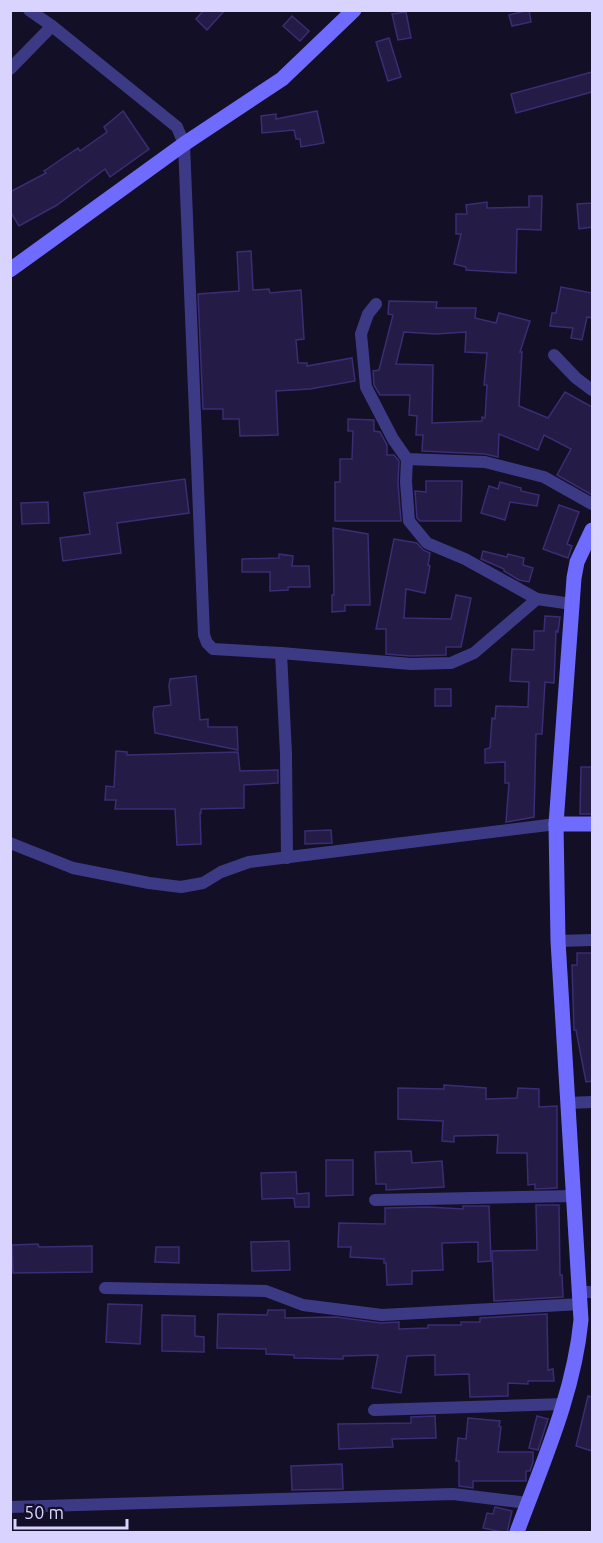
<svg xmlns="http://www.w3.org/2000/svg" width="603" height="1543" font-family="Ubuntu,sans-serif">
<style>
.building{fill:#241b47;stroke:#3b2d73;stroke-width:1.5;fill-rule:evenodd}
.lines{fill:none;stroke-linecap:round;stroke-linejoin:round}
.street{stroke:#3d3a85;stroke-width:12}
.secondary{stroke:#6f6bff;stroke-width:15}
</style>
<rect width="100%" height="100%" fill="#130f26"/>
<!-- building -->
<g class="building">
<polygon points="204,10 225,10 207,30 196,19"/>
<polygon points="529,10 531,22 512,26 509,15"/>
<polygon points="406,12 411,38 398,40 392,14"/>
<polygon points="292,16 309,31 300,41 283,26"/>
<polygon points="389,38 401,77 388,81 376,42"/>
<polygon points="592,72 592,92 516,113 511,94"/>
<polygon points="123,111 149,149 110,177 105,169 57,205 19,226 10,211 10,192 46,173 44,171 78,148 80,151 107,132 104,127"/>
<polygon points="317,111 324,143 301,147 300,139 296,139 294,130 262,133 261,116 276,114 276,119"/>
<polygon points="529,196 542,196 541,230 517,229 516,273 466,270 466,267 454,264 461,234 456,234 456,214 467,214 466,205 487,202 487,208 529,207"/>
<polygon points="592,203 592,227 579,229 577,204"/>
<polygon points="251,251 253,290 269,289 270,293 301,290 304,339 296,340 298,363 307,363 307,366 352,358 355,381 310,389 276,391 278,435 240,436 239,419 223,419 223,409 203,409 198,294 239,291 237,252"/>
<polygon points="561,287 592,293 592,318 587,317 582,340 571,338 573,328 550,326 552,313 556,313"/>
<path d="M389,301L437,302L436,308H476L475,318L496,323L499,313L530,321L520,352H522L519,406L548,418L565,392L592,407V495L557,475L571,449L544,435L538,450L499,434L498,457L485,454L422,451L423,435H416L417,416L409,415L410,395H380L374,385L373,371L379,370L393,315L388,314ZM404,332L435,334L466,332L465,352L487,353L484,385H487L485,418L482,417V421L432,423L433,365L396,364Z"/>
<polygon points="348,419 374,420 374,431 380,432 387,445 387,455 394,455 399,461 398,483 401,521 335,521 335,482 340,482 340,459 352,459 353,431 348,431"/>
<polygon points="185,479 189,513 117,523 121,553 63,561 60,538 90,534 84,493"/>
<polygon points="426,481 462,481 461,521 420,521 417,518 415,491 426,492"/>
<polygon points="500,482 521,488 521,491 539,495 537,506 510,502 505,520 481,513 489,486 498,489"/>
<polygon points="48,502 49,523 22,524 21,503"/>
<polygon points="559,505 579,512 567,544 572,546 568,558 543,549"/>
<polygon points="333,528 368,534 370,605 345,605 345,611 332,612 332,595 334,595"/>
<polygon points="394,539 417,543 423,550 430,553 428,565 430,566 425,593 406,589 404,618 451,619 456,595 471,598 461,647 446,647 446,655 411,656 386,654 386,629 376,629"/>
<polygon points="483,551 507,557 508,554 524,558 523,565 533,568 529,582 519,580 504,571 504,569 481,559"/>
<polygon points="279,554 293,556 292,566 309,566 310,587 288,587 288,590 270,591 270,572 242,572 242,559 279,558"/>
<polygon points="545,616 560,617 558,632 556,631 554,683 545,682 542,734 536,734 534,817 506,822 509,783 505,783 505,762 485,763 485,749 490,748 492,718 495,719 496,706 528,707 529,682 510,681 512,649 534,650 534,631 544,631"/>
<polygon points="196,676 200,720 208,719 208,727 237,727 238,750 155,733 153,714 154,707 171,705 169,686 170,679"/>
<rect x="435" y="689" width="16" height="17"/>
<polygon points="116,751 127,752 127,755 238,752 240,771 278,770 278,783 244,785 244,808 201,809 201,813 200,813 201,844 177,845 175,809 115,809 116,800 105,800 106,786 114,787"/>
<polygon points="581,767 592,767 592,814 580,814"/>
<polygon points="331,830 332,843 305,844 305,831"/>
<polygon points="577,953 592,953 592,1081 586,1082 576,1030 574,1030 572,965 577,965"/>
<polygon points="444,1085 486,1088 486,1099 517,1098 518,1088 539,1089 539,1107 557,1106 557,1188 535,1189 535,1184 528,1185 527,1153 497,1153 498,1135 454,1136 454,1142 442,1141 443,1121 398,1119 398,1088 444,1089"/>
<polygon points="411,1151 412,1163 442,1161 444,1187 386,1190 386,1184 376,1184 375,1152"/>
<polygon points="326,1160 353,1160 353,1195 326,1196"/>
<polygon points="296,1172 297,1194 309,1193 309,1207 295,1207 294,1198 262,1199 261,1173"/>
<polygon points="536,1205 559,1205 560,1275 562,1275 563,1297 494,1301 492,1251 537,1250"/>
<polygon points="463,1206 489,1206 491,1261 478,1262 478,1242 442,1243 443,1270 412,1271 412,1284 387,1285 386,1263 384,1263 384,1259 350,1257 351,1247 338,1247 339,1223 385,1224 385,1208 428,1207 463,1209"/>
<polygon points="289,1241 290,1270 252,1271 251,1242"/>
<polygon points="38,1244 39,1247 92,1246 92,1272 13,1273 12,1245"/>
<polygon points="156,1247 179,1247 179,1263 155,1262"/>
<polygon points="108,1304 142,1305 140,1344 106,1342"/>
<polygon points="268,1310 285,1310 285,1318 336,1317 381,1323 399,1322 399,1329 428,1328 428,1325 461,1325 461,1322 480,1322 480,1318 547,1314 548,1370 553,1369 554,1381 528,1381 528,1384 508,1383 508,1396 470,1397 469,1374 435,1375 435,1355 407,1356 401,1393 372,1388 378,1355 343,1356 343,1359 294,1358 294,1355 266,1354 266,1349 217,1348 218,1314 267,1315"/>
<polygon points="162,1315 195,1316 195,1336 204,1337 204,1352 162,1351"/>
<polygon points="588,1396 592,1397 592,1451 576,1446"/>
<polygon points="435,1416 436,1438 392,1439 393,1447 339,1449 338,1424 411,1423 411,1417"/>
<polygon points="537,1416 548,1419 538,1450 529,1448"/>
<polygon points="468,1418 500,1421 499,1426 501,1427 498,1452 533,1452 533,1462 530,1471 526,1471 526,1481 473,1481 473,1488 459,1486 459,1461 456,1461 458,1438 466,1439"/>
<polygon points="342,1464 343,1489 292,1490 291,1466"/>
<polygon points="495,1507 512,1511 507,1533 483,1528 487,1513 493,1514"/>
</g>
<g class="lines">
<!-- street -->
<g class="street">
<polyline points="29,10 52,26 177,127 184,144 204,635 207,643 213,649 281,653 286,754 287,858"/>
<polyline points="10,69 52,26"/>
<polyline points="376,304 368,314 361,334 366,387 393,439 407,459 485,462 544,477 592,504"/>
<polyline points="554,355 576,378 592,390"/>
<polyline points="407,459 406,482 409,521 427,543 465,559 537,599 572,604"/>
<polyline points="281,653 411,664 451,663 474,653 537,599"/>
<polyline points="10,843 73,868 149,883 181,887 203,883 221,872 249,862 556,824"/>
<polyline points="558,941 592,940"/>
<polyline points="568,1103 592,1102"/>
<polyline points="375,1200 573,1196"/>
<polyline points="105,1288 266,1291 303,1305 382,1315 581,1304"/>
<polyline points="580,1292 592,1292"/>
<polyline points="374,1410 564,1404"/>
<polyline points="10,1507 453,1494 528,1503"/>
</g>
<!-- secondary -->
<g class="secondary">
<polyline points="10,270 184,144 282,79 354,10"/>
<polyline points="556,824 592,824"/>
<path d="M517,1532C542,1464 574,1394 581,1320L558,941L556,824L574,578L577,562L592,530"/>
</g>
</g>
<!-- border -->
<rect width="603" height="1543" fill="none" stroke="#d9d4ff" stroke-width="24"/>
<!-- scale -->
<path d="M15 1519v9h112v-9" fill="none" stroke="#d9d4ff" stroke-width="3"/>
<text x="24" y="1519" font-size="18" fill="#d9d4ff" stroke="#130f26" stroke-width="4.5" paint-order="stroke">50 m</text>
</svg>
